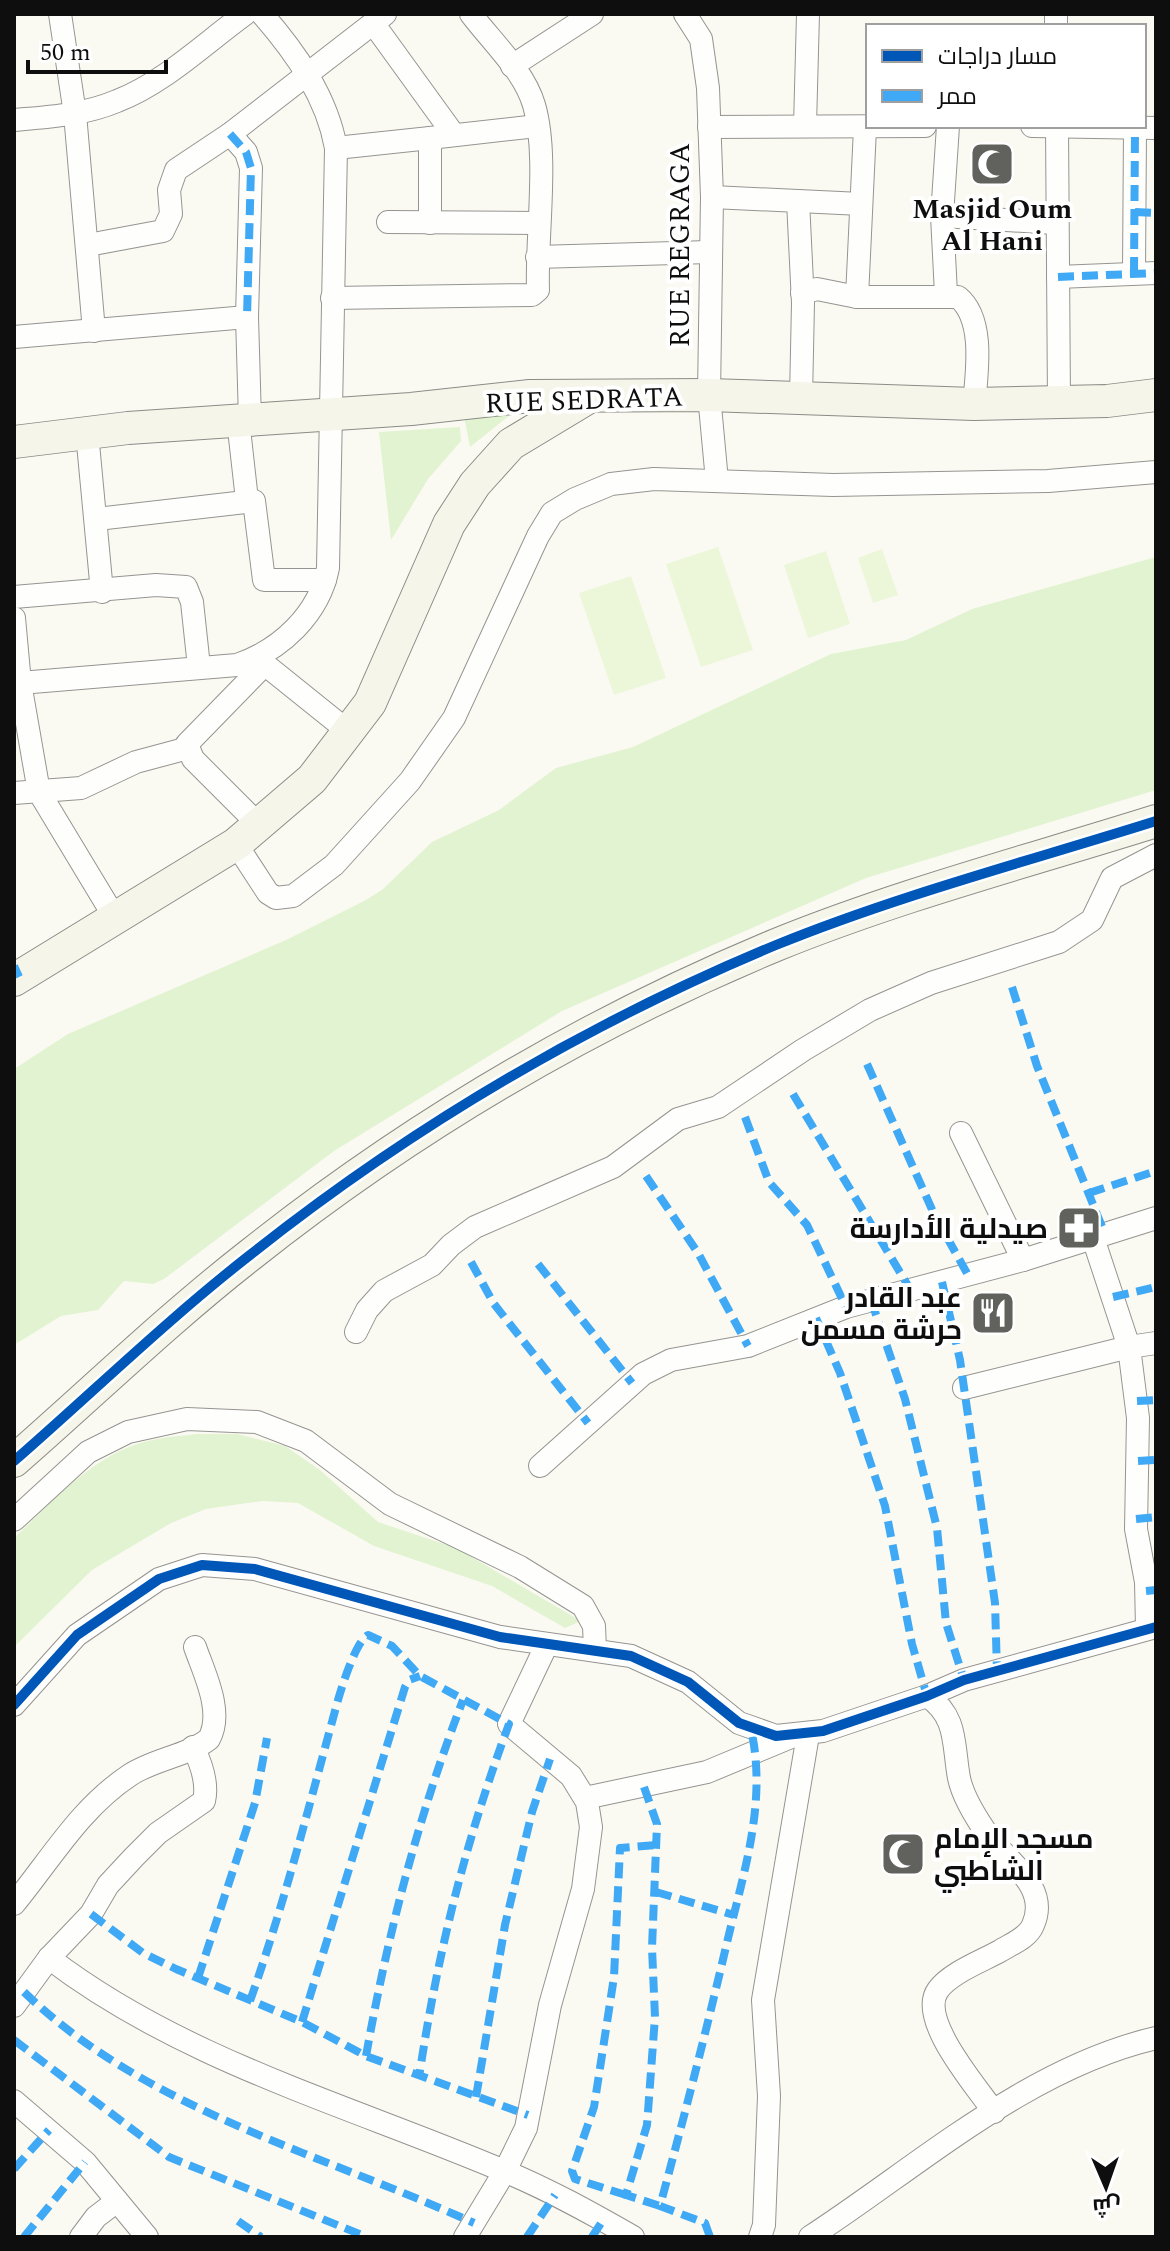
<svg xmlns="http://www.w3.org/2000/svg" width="1170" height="2251" font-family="Spectral,Cairo,serif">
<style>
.green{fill:#e1f3d0}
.pitch{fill:#ecf7da}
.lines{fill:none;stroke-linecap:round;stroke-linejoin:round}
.street-casing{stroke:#959491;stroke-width:24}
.secondary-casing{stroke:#8b8b87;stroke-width:34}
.street{stroke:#fefefd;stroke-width:22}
.secondary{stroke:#f5f5ea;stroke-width:32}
.quiet{stroke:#3fa9f5;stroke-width:8;stroke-dasharray:16 8;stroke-linecap:butt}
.cycleway-casing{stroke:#fff;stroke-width:15}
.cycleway{stroke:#0057b8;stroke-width:10}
.labels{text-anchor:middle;stroke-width:8;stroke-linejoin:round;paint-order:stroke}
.poi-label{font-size:28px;font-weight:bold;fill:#0e0e0e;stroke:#fff;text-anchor:end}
.street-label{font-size:28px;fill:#0e0e0e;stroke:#fff}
</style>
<rect width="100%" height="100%" fill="#fbfaf2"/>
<!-- green -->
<g class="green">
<polygon points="510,415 470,447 464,416"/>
<polygon points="460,427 461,441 428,479 391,540 379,432"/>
<polygon points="1156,557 1156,790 866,878 562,1011 334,1151 164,1279 153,1284 124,1281 98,1310 61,1316 14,1345 14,1069 68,1034 286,940 364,901 382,890 432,842 499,810 556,768 633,747 831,654 906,640 972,609"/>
<path d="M197,1434H237L285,1446L320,1470L378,1522L456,1548L581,1621L565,1628L492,1586L374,1546L298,1503L262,1501L206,1509L171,1523L92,1570L14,1647V1538C54,1501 93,1454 148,1441C163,1437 181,1436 197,1434Z"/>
</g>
<!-- pitch -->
<g class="pitch">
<polygon points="718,547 753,650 701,667 666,564"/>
<polygon points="882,549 898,595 873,603 858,558"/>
<polygon points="826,551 850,624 808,638 784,565"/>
<polygon points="631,576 666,678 614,695 579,593"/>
</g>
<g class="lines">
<!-- street casing -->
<g class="street-casing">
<g id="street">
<polyline points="60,14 75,114 94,331"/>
<polyline points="685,14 701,39 708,88 712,197 709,395 717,481"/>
<polyline points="1056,14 1056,26"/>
<polyline points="373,23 454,135"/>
<polyline points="512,66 592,14"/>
<path d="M14,120C49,117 84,115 117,101C164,83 205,43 245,14"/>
<polyline points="805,126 808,14"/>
<polyline points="1032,126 1156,128"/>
<polyline points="1057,126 1059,402"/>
<polyline points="709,127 925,126"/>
<polyline points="230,134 246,152 251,168 247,317 250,420"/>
<polyline points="336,148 430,138"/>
<polyline points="712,197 861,204"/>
<polyline points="798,201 803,303 801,398"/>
<polyline points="942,216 1055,223"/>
<polyline points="388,222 538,223"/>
<polyline points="430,223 430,138 537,126"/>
<polyline points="88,245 163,231 171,214 169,190 176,170 230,134 385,14"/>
<polyline points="537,257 709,252"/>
<polyline points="1134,273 1135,130"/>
<polyline points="1058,277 1156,273"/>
<path d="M802,293L817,289L857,297H958C985,319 977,372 974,404"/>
<polyline points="946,294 942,216 948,126"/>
<polyline points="857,297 865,128"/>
<path d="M332,298L532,295L538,290C536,235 549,156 534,105C524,71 492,42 471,14"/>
<polyline points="14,337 247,317"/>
<polyline points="238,420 247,500"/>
<polyline points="87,433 102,592"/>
<polyline points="97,519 254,501 264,580 325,580"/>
<polyline points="14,597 156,585 186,587 192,602 199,667"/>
<polyline points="14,618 20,683 39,792 115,918"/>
<polyline points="257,658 349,732"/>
<path d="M20,683L237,665C281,650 319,614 328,568L336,148C327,97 296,53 262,14"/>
<polyline points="14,793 81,788 136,762 188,748"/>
<polyline points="260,826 193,759 187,744 265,664"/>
<polyline points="236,844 268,893 276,898 293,896 334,865 410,781 454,718 538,536 552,513 575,499 611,484 654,479 833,485 1048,481 1156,472"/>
<polyline points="961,1133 1023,1260"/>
<polyline points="1093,1238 1129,1347 1156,1343"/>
<polyline points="356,1332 367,1310 384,1291 432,1265 451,1245 475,1227 613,1167 678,1119 718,1107 803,1050 870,1010 931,983 1059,942 1092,920 1112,878 1156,855"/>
<polyline points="964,1388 1129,1347 1138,1418 1136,1529 1146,1582 1147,1627"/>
<polyline points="540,1466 643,1374 671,1360 748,1346 846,1307 1023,1260 1156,1218"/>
<polyline points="14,1520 88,1452 128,1432 187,1419 257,1422 306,1441 390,1504 520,1567 583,1606 594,1626 595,1649"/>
<path d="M927,1696C958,1716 953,1746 959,1778C963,1798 978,1821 990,1838C1008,1862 1050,1887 1033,1925C1028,1938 1011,1944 1000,1951C982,1961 950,1973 938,1990C917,2019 977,2087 994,2112"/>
<polyline points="14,1705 77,1635 159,1579 202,1565 255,1569 500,1637 631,1656 688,1682 739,1723 776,1736 823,1731 927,1696 964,1680 1156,1627"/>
<polyline points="585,1798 707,1772 791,1737"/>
<path d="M14,1904C51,1859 80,1808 130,1775C154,1759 187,1756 209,1739C224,1712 204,1673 195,1647"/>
<path d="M49,1958C182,2060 351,2106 504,2171C548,2189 591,2213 633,2237"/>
<path d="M14,2006L49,1958L91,1914L108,1885L134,1857L158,1833L204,1801C208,1784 201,1763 193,1747"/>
<polyline points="14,2101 85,2162 147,2237"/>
<polyline points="81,2237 96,2217 117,2201"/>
<polyline points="465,2237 505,2171 526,2128 550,2005 583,1889 591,1827 587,1802 571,1776 509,1724 547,1644"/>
<polyline points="760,2237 764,2225 769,2096 763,2000 808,1735"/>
<path d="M810,2237C919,2166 1027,2068 1156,2038"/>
</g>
</g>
<!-- secondary casing -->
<g class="secondary-casing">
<g id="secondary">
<polyline points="14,442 128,428 411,409 530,396 709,395 974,404 1107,401 1156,395"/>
<polyline points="14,980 236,844 312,779 370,703 449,524 475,484 511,444 589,397"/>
<path d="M14,1461C93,1392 168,1319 250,1255C410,1128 588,1023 776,945C899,895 1029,861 1156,821"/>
</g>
</g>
<!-- street -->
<use href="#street" class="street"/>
<!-- secondary -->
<use href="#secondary" class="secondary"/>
<!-- quiet -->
<g class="quiet">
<polyline points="230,134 246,152 251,168 247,317"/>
<polyline points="1135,212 1156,213"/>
<polyline points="1134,273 1135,130"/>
<polyline points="1058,277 1156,273"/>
<polyline points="14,966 19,977"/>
<polyline points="1012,987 1037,1066 1105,1234"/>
<polyline points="867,1064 934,1214 968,1275"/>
<polyline points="793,1094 910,1289"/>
<polyline points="745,1117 769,1182 807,1225 846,1307"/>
<polyline points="646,1176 698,1253 748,1346"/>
<polyline points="1089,1193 1156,1171"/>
<polyline points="471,1262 494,1304 588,1423"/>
<polyline points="538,1264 632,1383"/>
<polyline points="942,1282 960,1360 995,1603 997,1671"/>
<polyline points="1113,1297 1156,1287"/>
<polyline points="871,1300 905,1399 937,1528 946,1623 964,1680"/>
<polyline points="816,1318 840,1373 885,1506 912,1644 927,1696"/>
<polyline points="1137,1401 1156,1400"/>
<polyline points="1138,1461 1156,1460"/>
<polyline points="1136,1519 1156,1517"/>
<polyline points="1146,1591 1156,1590"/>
<polyline points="644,1787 657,1824 652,1948 655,2017 647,2125 626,2195 660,2206"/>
<polyline points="656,1892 734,1915"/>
<polyline points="91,1914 143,1953 176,1969 302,2022 366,2056 528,2115"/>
<polyline points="198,1978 255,1803 267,1738"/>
<path d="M24,1992C146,2110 322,2154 474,2223"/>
<path d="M250,2001C285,1902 310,1802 338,1700C342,1686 356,1641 368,1635L392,1646L420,1676L509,1724C465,1843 438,1951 419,2077"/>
<polyline points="302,2022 405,1687 409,1680 420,1676"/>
<polyline points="14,2040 169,2157 367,2237"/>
<path d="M366,2056C388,1933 418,1817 463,1700"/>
<polyline points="476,2097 505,1925 532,1812 550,1759"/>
<polyline points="14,2169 49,2130"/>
<polyline points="626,2195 575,2179 572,2171 594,2107 614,1977 620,1848 657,1845"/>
<polyline points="238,2221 261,2237"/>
<polyline points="24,2237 85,2162"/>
<polyline points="527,2237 555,2195"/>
<polyline points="592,2237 603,2220"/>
<path d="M710,2237L705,2223L660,2206C683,2121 705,2036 725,1951C742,1877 768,1805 751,1729"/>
</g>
<!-- cycleway casing -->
<g class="cycleway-casing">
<g id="cycleway">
<path d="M14,1461C93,1392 168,1319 250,1255C410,1128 588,1023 776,945C899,895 1029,861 1156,821"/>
<polyline points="14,1705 77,1635 159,1579 202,1565 255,1569 500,1637 631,1656 688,1682 739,1723 776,1736 823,1731 927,1696 964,1680 1156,1627"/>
</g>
</g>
<!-- cycleway -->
<use href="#cycleway" class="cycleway"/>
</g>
<!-- icons -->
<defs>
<g id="mosque-square" transform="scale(2.3)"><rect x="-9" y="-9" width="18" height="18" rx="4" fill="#61615e" stroke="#fff"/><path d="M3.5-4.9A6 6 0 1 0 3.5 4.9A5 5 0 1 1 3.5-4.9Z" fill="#fff"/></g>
<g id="pharmacy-square" transform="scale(2.3)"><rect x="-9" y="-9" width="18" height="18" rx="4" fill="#61615e" stroke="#fff"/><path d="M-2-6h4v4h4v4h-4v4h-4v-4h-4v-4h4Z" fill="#fff"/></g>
<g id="restaurant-square" transform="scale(2.3)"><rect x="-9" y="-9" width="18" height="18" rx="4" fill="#61615e" stroke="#fff"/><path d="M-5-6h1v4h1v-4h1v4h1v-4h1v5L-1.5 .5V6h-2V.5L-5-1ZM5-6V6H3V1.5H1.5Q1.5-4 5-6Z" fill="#fff"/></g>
</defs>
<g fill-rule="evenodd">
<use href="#mosque-square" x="992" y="164"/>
<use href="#pharmacy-square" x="1079" y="1228"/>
<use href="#restaurant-square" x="993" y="1313"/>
<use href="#mosque-square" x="903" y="1854"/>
</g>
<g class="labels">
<!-- poi labels -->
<g class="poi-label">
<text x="992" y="218" text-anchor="middle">Masjid Oum<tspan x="992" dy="32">Al Hani</tspan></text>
<text x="1048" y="1238">صيدلية الأدارسة</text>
<text x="962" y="1307">عبد القادر<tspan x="962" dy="32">حرشة مسمن</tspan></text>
<text x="934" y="1848" text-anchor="start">مسجد الإمام<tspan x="934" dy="32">الشاطبي</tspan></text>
</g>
<!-- street labels -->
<g class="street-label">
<text transform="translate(679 245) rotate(-90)" y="10">RUE REGRAGA</text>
<text transform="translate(584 399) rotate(-2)" y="10">RUE SEDRATA</text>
</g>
</g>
<!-- border -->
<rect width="1170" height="2251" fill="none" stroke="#0e0e0e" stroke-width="32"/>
<!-- legend -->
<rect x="866" y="24" width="280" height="104" fill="#ffffff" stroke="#9f9f9f" stroke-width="2"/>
<rect x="882" y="50" width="40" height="12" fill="#0057b8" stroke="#9f9f9f" stroke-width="2"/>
<text x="938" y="64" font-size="24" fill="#0e0e0e">مسار دراجات</text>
<rect x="882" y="90" width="40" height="12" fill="#3fa9f5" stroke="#9f9f9f" stroke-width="2"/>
<text x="938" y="104" font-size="24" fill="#0e0e0e">ممر</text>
<!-- north arrow -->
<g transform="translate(1106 2187) rotate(178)" stroke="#ffffff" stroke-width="6" paint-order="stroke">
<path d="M0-6L14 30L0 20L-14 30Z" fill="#0e0e0e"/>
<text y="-12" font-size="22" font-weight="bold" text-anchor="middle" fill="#0e0e0e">ش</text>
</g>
<!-- scale -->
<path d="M28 60v12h138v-12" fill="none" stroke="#0e0e0e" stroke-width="4"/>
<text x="40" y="60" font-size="24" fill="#0e0e0e" stroke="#ffffff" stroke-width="6" paint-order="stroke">50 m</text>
</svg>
